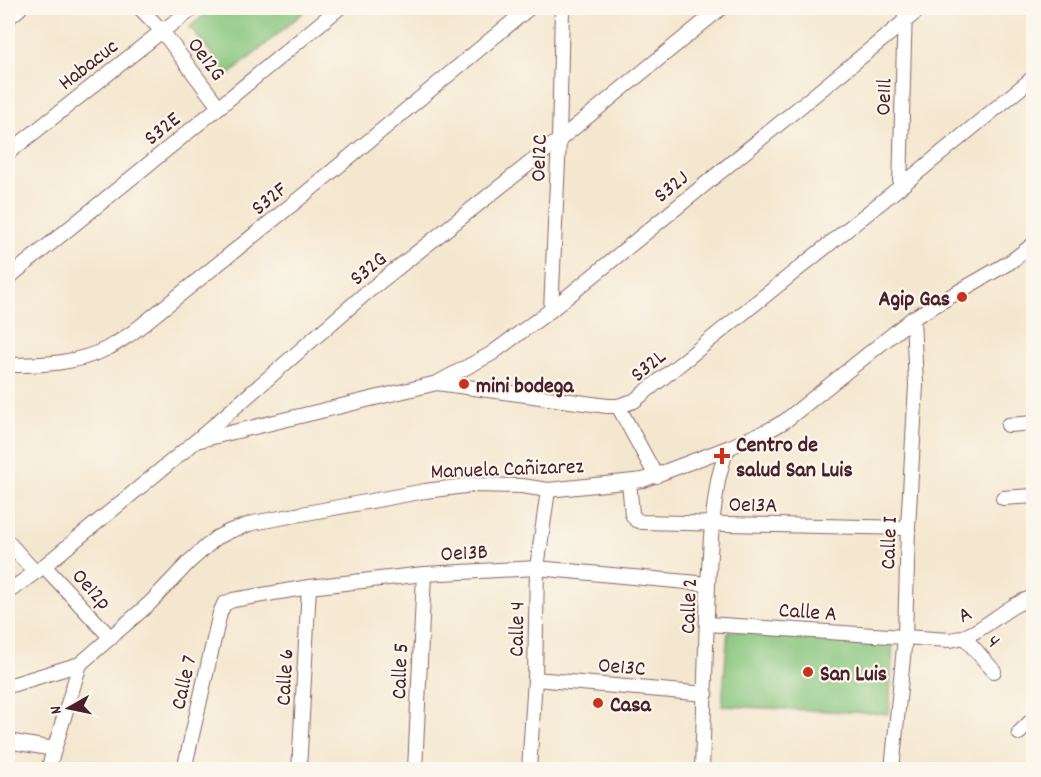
<svg xmlns="http://www.w3.org/2000/svg" width="1041" height="777" font-family="Dekko,sans-serif">
<style>
.green{fill:#86c57c;stroke:#687254;stroke-width:1.5}
.lines{fill:none;stroke-linecap:round;stroke-linejoin:round}
.minor-casing{stroke:#866564;stroke-width:16}
.minor{stroke:#fff;stroke-width:14}
.poi-dot{fill:#c8321e;stroke:#fbf7ec;stroke-width:2}
.labels{text-anchor:middle;stroke-width:4.5;stroke-linejoin:round;paint-order:stroke}
.street-label{font-size:22px;fill:#4a1f2b;stroke:#fbf7ec}
.poi-label{font-size:22px;font-weight:bold;fill:#4a1f2b;stroke:#fbf7ec;text-anchor:start}
</style>
<rect width="100%" height="100%" fill="#fbf7ec"/>
<filter id="ink" filterUnits="userSpaceOnUse"><feTurbulence type="fractalNoise" baseFrequency=".0167" numOctaves="2"/><feDisplacementMap in="SourceGraphic" scale="12" xChannelSelector="R" yChannelSelector="G"/><feConvolveMatrix kernelMatrix="1 2 1 2 8 2 1 2 1" color-interpolation-filters="sRGB"/></filter>
<filter id="wash" filterUnits="userSpaceOnUse"><feTurbulence type="fractalNoise" baseFrequency=".008" numOctaves="4" result="noise"/><feDisplacementMap in="SourceGraphic" scale="24" xChannelSelector="R" yChannelSelector="G"/><feGaussianBlur stdDeviation="1.35" result="paint"/><feColorMatrix in="noise" values="0 0 0 0 0 0 0 0 0 0 0 0 0 0 0 0 0 1.4 0 .05"/><feComposite in="paint" operator="in"/></filter>
<g filter="url(#wash)">
<rect width="100%" height="100%" fill="#f4e7cf"/>
<!-- green -->
<g class="green">
<polygon points="212,8 304,8 306,10 229,75 190,27"/>
<polygon points="728,631 893,638 889,714 722,706"/>
</g>
</g>
<g filter="url(#ink)">
<g class="lines">
<!-- minor casing -->
<g class="minor-casing">
<g id="minor">
<polyline points="140,8 162,31 219,107"/>
<polyline points="8,18 20,8"/>
<polyline points="8,153 162,31 194,8"/>
<polyline points="900,187 905,8"/>
<polyline points="8,278 219,107 339,8"/>
<polyline points="551,310 559,140 562,8"/>
<path d="M8,365C42,365 77,364 108,348C116,344 124,338 132,333L294,203L529,8"/>
<polyline points="437,383 491,354 551,310 921,8"/>
<polyline points="618,406 656,476"/>
<polyline points="1008,425 1034,423"/>
<polyline points="196,441 437,383 607,406 618,406 634,401 900,187 1034,77"/>
<polyline points="629,482 632,514 636,520 642,522 908,528"/>
<polyline points="1003,498 1034,496"/>
<polyline points="8,542 35,572"/>
<polyline points="44,566 111,638"/>
<polyline points="8,592 44,566 196,441 366,293 559,140 721,8"/>
<path d="M707,624L950,640C983,636 1002,606 1034,597"/>
<polyline points="964,637 994,671"/>
<polyline points="535,679 706,694"/>
<polyline points="8,686 80,664 150,603 190,561 216,538 230,531 253,523 425,491 473,485 522,486 548,490 643,480 730,447 771,429 785,421 913,318 1010,262 1034,244"/>
<polyline points="1019,733 1034,718"/>
<polyline points="8,741 54,749"/>
<polyline points="48,770 80,664"/>
<polyline points="184,770 220,613 224,604 233,600 309,587 424,574 537,568 708,584"/>
<polyline points="299,770 309,587"/>
<polyline points="415,770 424,574"/>
<polyline points="529,770 535,679 537,568 548,490"/>
<polyline points="702,770 708,584 712,523 718,480 725,454 730,447"/>
<polyline points="892,770 905,637 908,528 916,385 913,318"/>
</g>
</g>
<!-- minor -->
<use href="#minor" class="minor"/>
</g>
</g>
<!-- markers -->
<g class="poi-dot">
<circle cx="962" cy="297" r="6"/>
<circle cx="464" cy="384" r="6"/>
<path d="M719 447h6v6h6v6h-6v6h-6v-6h-6v-6h6z"/>
<circle cx="808" cy="672" r="6"/>
<circle cx="598" cy="703" r="6"/>
</g>
<g class="labels">
<!-- street labels -->
<g class="street-label">
<text transform="translate(208 58) rotate(53)" y="8">Oe12G</text>
<text transform="translate(87 63) rotate(-38)" y="8">Habacuc</text>
<text transform="translate(882 97) rotate(-88)" y="8">Oe11l</text>
<text transform="translate(161 127) rotate(-39)" y="8">S32E</text>
<text transform="translate(537 158) rotate(-88)" y="8">Oe12C</text>
<text transform="translate(670 185) rotate(-39)" y="8">S32J</text>
<text transform="translate(268 197) rotate(-39)" y="8">S32F</text>
<text transform="translate(367 267) rotate(-39)" y="8">S32G</text>
<text transform="translate(647 364) rotate(-39)" y="8">S32L</text>
<text transform="translate(507 467) rotate(-2)" y="8">Manuela Cañizarez</text>
<text transform="translate(753 503) rotate(1)" y="8">Oe13A</text>
<text transform="translate(887 543) rotate(-88)" y="8">Calle I</text>
<text transform="translate(464 551) rotate(-3)" y="8">Oe13B</text>
<text transform="translate(93 588) rotate(48)" y="8">Oe12p</text>
<text transform="translate(687 606) rotate(-88)" y="8">Calle 2</text>
<text transform="translate(808 610) rotate(4)" y="8">Calle A</text>
<text transform="translate(964 613) rotate(-27)" y="8">A</text>
<text transform="translate(515 629) rotate(-89)" y="8">Calle 4</text>
<text transform="translate(995 640) rotate(49)" y="8">4</text>
<text transform="translate(622 665) rotate(5)" y="8">Oe13C</text>
<text transform="translate(398 671) rotate(-88)" y="8">Calle 5</text>
<text transform="translate(283 677) rotate(-87)" y="8">Calle 6</text>
<text transform="translate(182 682) rotate(-77)" y="8">Calle 7</text>
</g>
<!-- poi labels -->
<g class="poi-label">
<text x="950" y="305" text-anchor="end">Agip Gas</text>
<text x="476" y="392">mini bodega</text>
<text x="736" y="451">Centro de<tspan x="736" dy="25">salud San Luis</tspan></text>
<text x="820" y="680">San Luis</text>
<text x="610" y="711">Casa</text>
</g>
</g>
<!-- margin -->
<rect width="1041" height="777" fill="none" stroke="#fbf7ec" stroke-width="30"/>
<!-- north arrow -->
<g transform="translate(69 708) rotate(261)" stroke="#fbf7ec" stroke-width="4.5" paint-order="stroke">
<path d="M0-4.5L10 22L0 15L-10 22Z" fill="#4a1f2b"/>
<text y="-9" font-size="16" font-weight="bold" text-anchor="middle" fill="#4a1f2b">N</text>
</g>
</svg>
